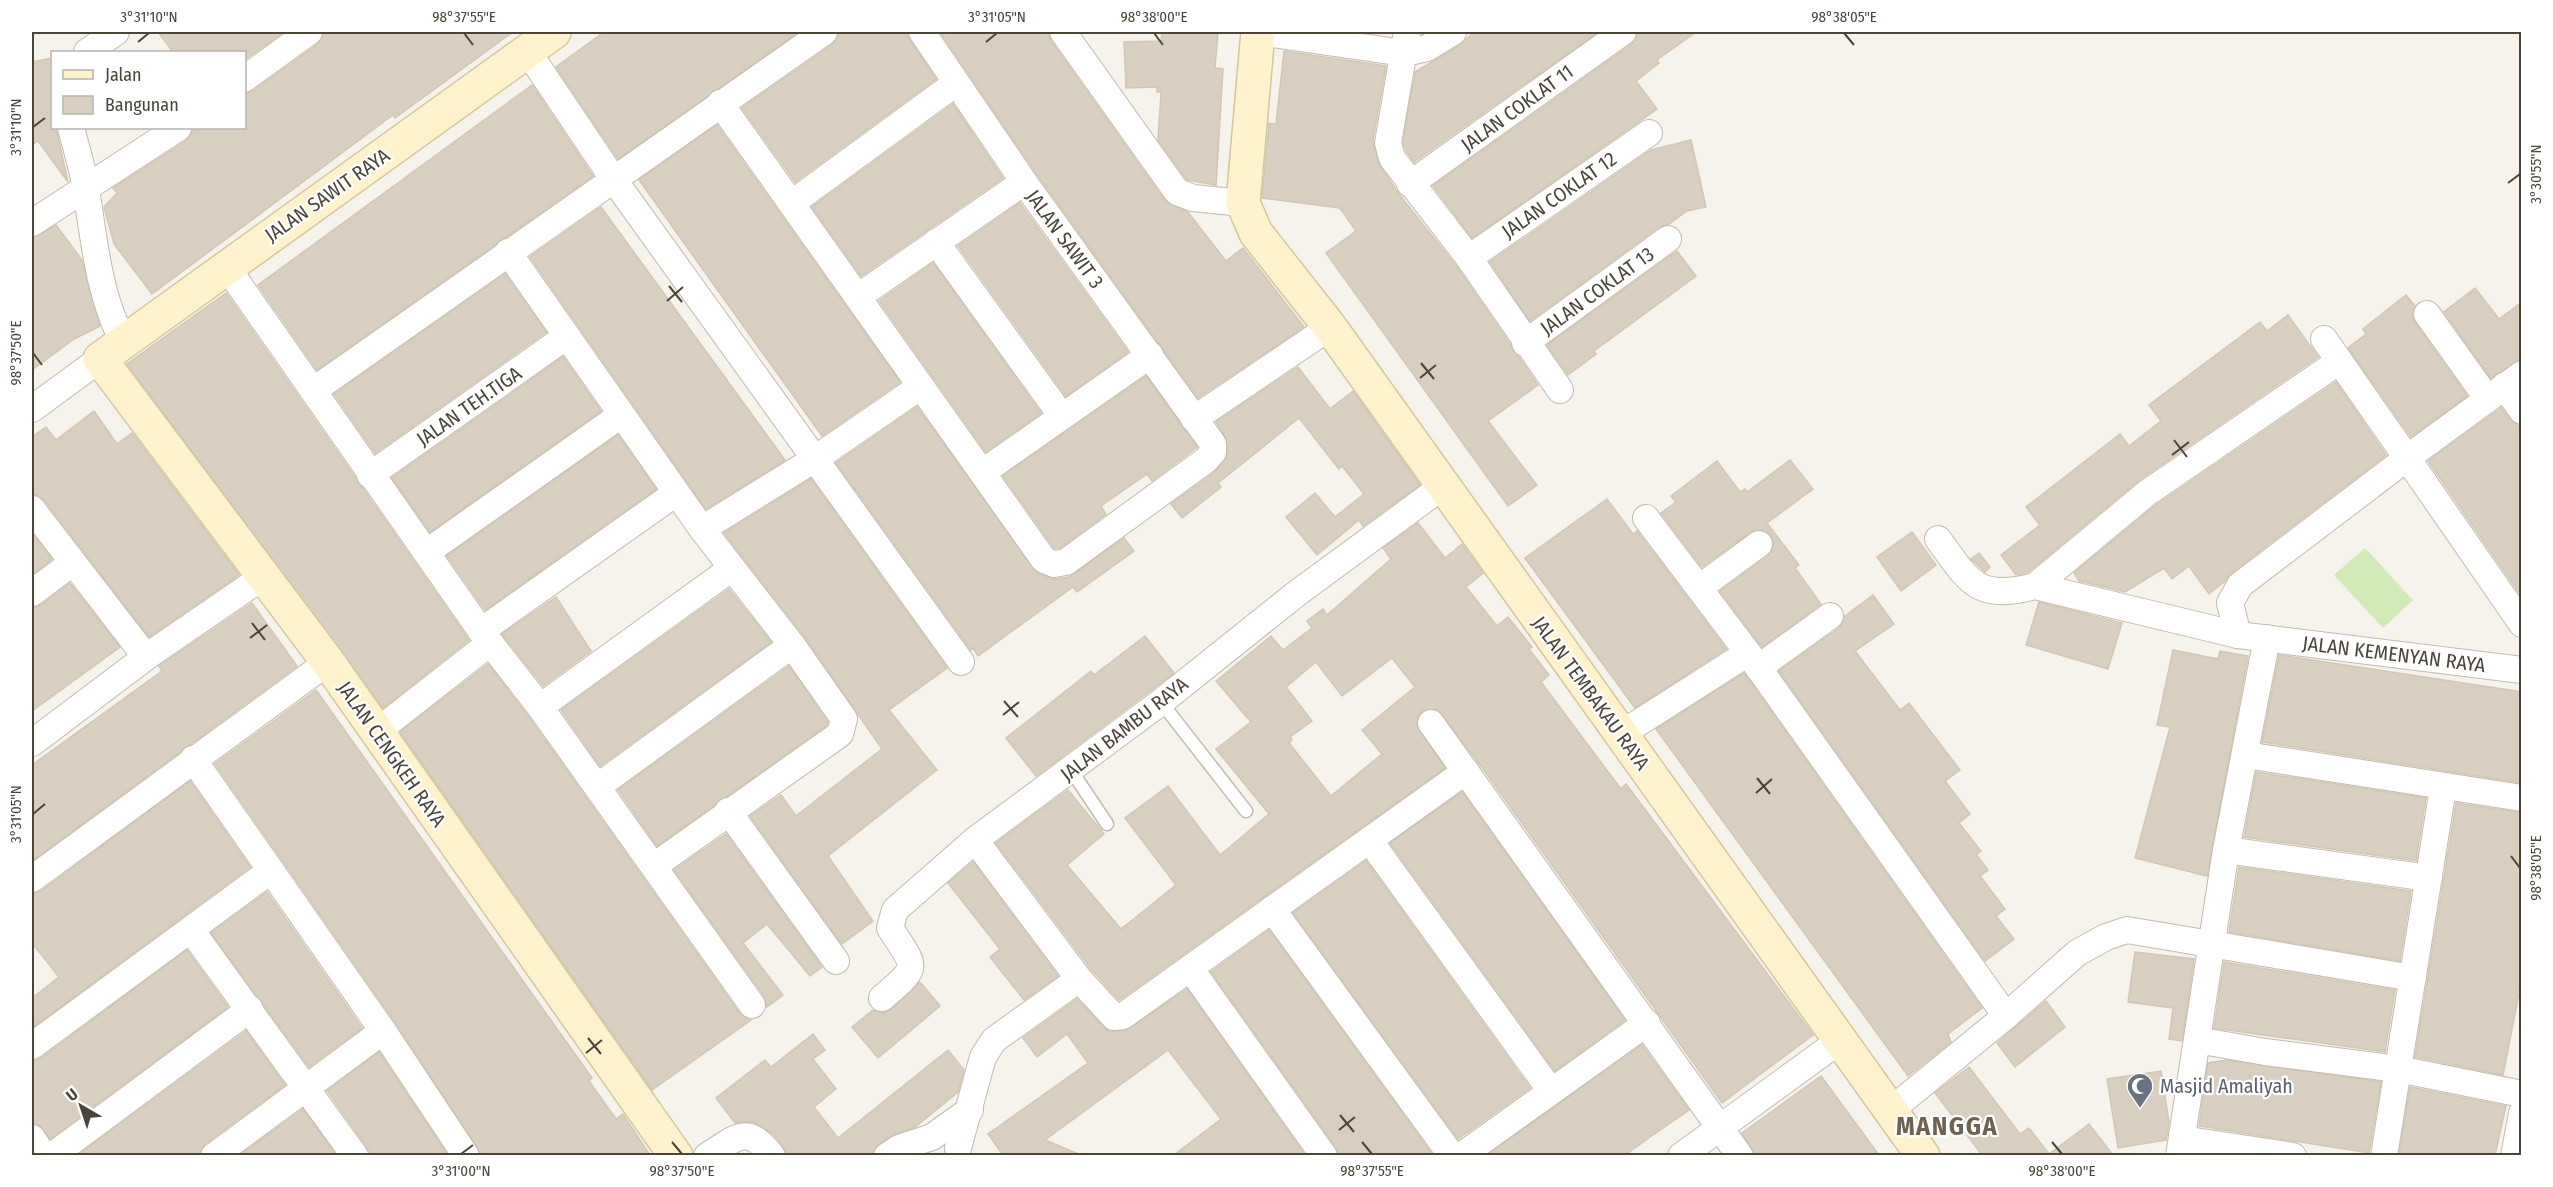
<svg xmlns="http://www.w3.org/2000/svg" width="2553" height="1187" font-family="'Fira Sans Condensed',sans-serif">
<style>
.green{fill:#d2eab5}
.building{fill:#d8cfc1;stroke:#d3c7b4;stroke-width:1.5;fill-rule:evenodd}
.lines{fill:none;stroke-linecap:round;stroke-linejoin:round}
.lane-casing{stroke:#c2bbae;stroke-width:15}
.street-casing{stroke:#c2bbae;stroke-width:28}
.secondary-casing{stroke:#d6c79b;stroke-width:36}
.lane{stroke:#fff;stroke-width:12}
.street{stroke:#fff;stroke-width:26}
.secondary{stroke:#fff3cd;stroke-width:33}
.ticks{fill:none;stroke:#4b4439;stroke-width:2}
.labels{text-anchor:middle;stroke-width:4.5;stroke-linejoin:round;paint-order:stroke}
.street-label{font-size:20px;fill:#4b4439;stroke:#fff}
.worship-label{font-size:20px;fill:#5b616d;stroke:#fff;text-anchor:start}
.district-label{font-size:26px;font-weight:bold;letter-spacing:1.5px;fill:#6e6250;stroke:#fff}
.neatline{fill:none;stroke:#4b4439;stroke-width:2}
.ticks-label{font-size:15px;text-anchor:middle;fill:#4b4439}
</style>
<rect width="100%" height="100%" fill="#f6f3ec"/>
<!-- green -->
<polygon class="green" points="2365,548 2413,600 2383,628 2334,575"/>
<!-- building -->
<g class="building">
<polygon points="158,32 284,32 244,60 244,52 173,52"/>
<polygon points="324,32 513,32 395,118 393,115 152,294 114,244 104,207 117,193 113,188 186,141 194,128 244,128 244,94 253,91 318,44"/>
<polygon points="604,32 799,32 618,159 556,67"/>
<polygon points="839,32 907,32 910,40 936,79 795,182 742,108 833,44"/>
<polygon points="940,32 1048,32 1051,41 1165,201 1188,212 1226,261 1243,248 1304,327 1198,398 1036,173"/>
<polygon points="1162,32 1218,32 1215,68 1223,69 1216,185 1187,180 1158,140 1161,92 1157,92 1157,87 1126,88 1124,42 1161,41"/>
<polygon points="1473,32 1598,32 1414,162 1406,151 1403,142 1415,72 1461,45"/>
<polygon points="1638,32 1696,32 1657,60 1659,63 1636,81 1657,109 1472,238 1433,186 1632,44"/>
<polygon points="1284,51 1386,66 1373,140 1378,162 1398,193 1457,267 1538,385 1488,421 1537,485 1508,506 1326,253 1356,231 1340,208 1262,198 1269,123 1276,124"/>
<polygon points="52,58 52,128 56,128 68,182 38,141 32,145 32,62"/>
<polygon points="532,85 593,176 317,370 258,285"/>
<polygon points="953,104 1003,178 861,276 812,207"/>
<polygon points="717,125 900,382 822,436 639,180"/>
<polygon points="1691,140 1706,207 1687,211 1669,224 1659,227 1530,321 1490,262 1651,150"/>
<polygon points="1020,203 1128,352 1066,396 958,246"/>
<polygon points="601,207 785,460 706,509 530,257"/>
<polygon points="56,225 82,260 100,326 74,339 32,370 32,238"/>
<polygon points="1677,251 1696,276 1594,351 1596,354 1568,375 1547,345"/>
<polygon points="933,263 1041,413 986,452 879,301"/>
<polygon points="505,274 546,332 375,453 334,394"/>
<polygon points="2475,288 2499,319 2522,302 2522,359 2491,378 2444,312"/>
<polygon points="226,293 469,640 383,708 127,364 148,349 150,351 149,348"/>
<polygon points="2406,295 2415,306 2412,315 2415,323 2467,396 2411,437 2348,348 2366,334 2363,329"/>
<polygon points="2288,315 2318,357 2138,481 2028,572 2016,575 2001,555 2040,525 2026,507 2120,434 2129,446 2161,421 2149,405 2260,322 2267,331"/>
<polygon points="563,357 601,411 430,532 392,478"/>
<polygon points="1298,367 1330,409 1353,391 1420,485 1363,526 1359,520 1317,555 1286,517 1315,493 1335,517 1364,494 1342,466 1339,469 1299,418 1218,483 1221,487 1182,518 1171,504 1215,472 1228,453 1225,436 1216,422"/>
<polygon points="1146,376 1197,447 1152,481 1147,474 1101,506 1106,514 1060,548 1054,548 1003,476"/>
<polygon points="2336,382 2386,455 2231,573 2224,582 2209,594 2189,566 2172,579 2164,568 2125,592 2079,581 2074,573 2156,505"/>
<polygon points="917,407 1038,574 1056,579 1069,577 1124,538 1134,551 1077,592 1073,587 978,656 973,648 971,650 836,463"/>
<polygon points="2501,408 2510,420 2522,426 2522,597 2428,461"/>
<polygon points="94,411 117,444 132,433 239,575 149,637 44,500 32,494 32,437 46,427 56,440"/>
<polygon points="618,435 656,489 485,610 447,556"/>
<polygon points="1790,460 1813,489 1767,523 1799,565 1795,568 1821,604 1762,647 1720,591 1768,556 1774,543 1771,535 1764,530 1751,532 1702,567 1661,513 1676,502 1671,496 1717,461 1740,492 1745,489 1747,492"/>
<polygon points="811,479 947,668 889,710 937,770 828,856 873,921 842,944 750,816 781,795 796,816 882,749 804,636 724,533"/>
<polygon points="1607,499 1633,534 1637,531 1726,649 1635,708 1525,558"/>
<path d="M1418,523L1445,558L1462,544L1483,573L1466,587L1497,626L1508,617L1532,647L1529,649L1549,675L1541,682L1621,789L1626,784L1813,1035L1722,1103L1478,762L1437,709L1422,711L1416,725L1445,768L1119,1000L1091,969L996,843L1068,790L1104,834L1067,865L1121,929L1176,885L1125,818L1168,786L1220,855L1269,814L1216,749L1251,722L1216,681L1271,636L1283,650L1312,628L1307,621L1323,609L1327,615L1391,559L1383,548ZM1392,658L1415,687L1362,730L1382,754L1331,796L1289,743L1292,740L1290,737L1312,721L1286,687L1316,662L1342,696Z"/>
<polygon points="1912,532 1936,565 1901,591 1877,557"/>
<polygon points="32,533 52,559 32,575"/>
<polygon points="1979,553 1990,567 1985,572 1971,559"/>
<polygon points="70,583 120,647 32,711 32,608 41,605"/>
<polygon points="729,589 771,642 600,766 561,710"/>
<polygon points="1873,595 1894,624 1855,651 1900,710 1909,703 1960,770 1945,781 1970,814 1959,823 1981,851 1976,854 1988,870 1980,876 2005,909 1996,916 2014,939 1985,961 1779,671 1839,628 1845,616"/>
<polygon points="556,597 591,651 543,686 502,634"/>
<polygon points="2039,602 2122,623 2108,669 2026,645"/>
<polygon points="252,603 297,666 32,861 32,765 162,671 159,666"/>
<polygon points="1145,636 1174,673 1036,776 1006,738 1091,671 1094,675"/>
<polygon points="2173,650 2218,659 2220,651 2248,656 2207,876 2135,858 2170,727 2157,725"/>
<polygon points="2279,655 2522,692 2522,783 2262,742"/>
<polygon points="488,664 528,716 740,1014 751,1020 652,1090 400,732"/>
<polygon points="789,666 828,722 827,725 657,846 618,790"/>
<polygon points="1744,673 1982,1008 1948,1034 1951,1042 1908,1076 1656,729"/>
<polygon points="316,690 592,1078 589,1081 616,1119 623,1114 650,1155 481,1155 478,1148 395,1022 215,764"/>
<polygon points="2256,772 2426,798 2416,861 2244,837"/>
<polygon points="190,781 250,867 32,1028 32,998 59,977 32,943 32,894 41,891"/>
<polygon points="1462,792 1625,1020 1555,1071 1390,843"/>
<polygon points="2456,803 2522,813 2522,978 2503,1075 2415,1057"/>
<polygon points="726,834 822,967 810,976 767,924 743,943 783,995 767,1007 764,996 674,870"/>
<polygon points="1366,861 1530,1088 1458,1139 1293,913"/>
<polygon points="973,862 1058,976 1024,1000 990,957 1000,949 948,883"/>
<polygon points="2239,867 2411,891 2400,961 2229,932"/>
<polygon points="267,892 362,1028 309,1067 211,933"/>
<polygon points="1269,930 1433,1155 1339,1155 1336,1147 1211,972"/>
<polygon points="187,950 228,1007 50,1139 39,1125 32,1123 32,1061 41,1058"/>
<polygon points="2135,952 2194,959 2182,1041 2169,1039 2173,1008 2128,1002"/>
<polygon points="2224,962 2395,990 2385,1052 2214,1028"/>
<polygon points="920,982 940,1006 878,1058 852,1027 873,1010 884,1013 892,1009"/>
<polygon points="1187,989 1305,1155 1174,1155 1221,1119 1168,1050 1045,1140 1081,1155 1003,1155 988,1134 1088,1063 1067,1034 1037,1057 1023,1038 1077,999 1108,1031 1125,1031"/>
<polygon points="2046,1001 2065,1027 2015,1067 1997,1043"/>
<polygon points="246,1031 285,1085 205,1144 199,1155 78,1155"/>
<polygon points="813,1034 825,1050 813,1059 836,1089 814,1107 838,1138 948,1050 964,1070 958,1092 915,1127 894,1134 879,1144 872,1155 787,1155 783,1146 773,1134 753,1122 735,1123 716,1098 765,1060 771,1067"/>
<polygon points="1642,1045 1689,1110 1656,1133 1625,1155 1487,1155"/>
<polygon points="379,1052 448,1155 370,1155 367,1147 327,1091"/>
<polygon points="2227,1060 2381,1082 2369,1153 2199,1126 2208,1063"/>
<polygon points="1969,1067 2020,1134 2029,1128 2049,1154 2089,1124 2113,1155 1982,1155 1935,1093"/>
<polygon points="2161,1071 2169,1122 2166,1140 2118,1148 2107,1079"/>
<polygon points="1821,1076 1879,1155 1755,1155 1742,1133"/>
<polygon points="2410,1087 2506,1106 2495,1155 2399,1155"/>
<polygon points="303,1109 336,1155 240,1155"/>
</g>
<g class="lines">
<!-- lane casing -->
<g class="lane-casing">
<g id="lane">
<polyline points="1161,702 1246,811"/>
<polyline points="1071,770 1107,824"/>
</g>
</g>
<!-- street casing -->
<g class="street-casing">
<g id="street">
<polyline points="1063,32 1177,192 1193,198 1243,203"/>
<polyline points="1258,32 1404,53 1427,48 1453,32"/>
<polyline points="1407,32 1388,143 1392,158 1469,258 1560,390"/>
<polyline points="87,52 116,32"/>
<polyline points="528,52 614,180 961,662"/>
<polyline points="244,79 309,32"/>
<polyline points="720,103 1044,560 1054,564 1066,562 1206,460 1213,452 1213,444 1024,182 922,32"/>
<path d="M71,128C76,148 83,169 86,190C95,243 98,293 123,341"/>
<polyline points="1410,184 1623,32"/>
<polyline points="792,203 956,83"/>
<polyline points="32,223 178,128"/>
<polyline points="936,242 1061,415"/>
<polyline points="508,252 702,529 792,645 844,719 840,734 654,866"/>
<polyline points="1469,258 1649,133"/>
<polyline points="226,266 481,631 540,707 752,1005"/>
<polyline points="859,296 1024,182"/>
<polyline points="2427,314 2487,398"/>
<polyline points="2324,339 2407,458 2522,374"/>
<polyline points="1525,343 1668,239"/>
<polyline points="2504,386 2522,411"/>
<polyline points="314,390 824,32"/>
<polyline points="32,409 100,359"/>
<polyline points="1194,419 1330,327"/>
<polyline points="983,472 1150,355"/>
<polyline points="370,475 567,336"/>
<polyline points="32,509 146,657"/>
<polyline points="1646,518 1748,653 2006,1016"/>
<polyline points="702,529 815,459 921,386"/>
<path d="M1938,539C1970,583 1977,601 2035,586L2238,635L2522,670"/>
<polyline points="427,552 621,415"/>
<polyline points="2035,586 2147,493 2338,362"/>
<polyline points="1699,588 1759,544"/>
<polyline points="32,593 72,563"/>
<polyline points="481,631 676,493"/>
<polyline points="2238,635 2230,603 2240,585 2407,458 2522,624"/>
<polyline points="1758,668 1830,616"/>
<polyline points="540,707 732,568"/>
<polyline points="1431,723 1740,1156"/>
<polyline points="375,733 490,643"/>
<polyline points="1621,734 1748,653"/>
<polyline points="32,743 146,657 264,576"/>
<polyline points="2246,755 2522,798"/>
<polyline points="193,759 383,1031 466,1156"/>
<polyline points="597,787 792,645"/>
<polyline points="728,811 836,961"/>
<polyline points="975,840 1079,979 1114,1017 1123,1016 1466,771"/>
<polyline points="1370,841 1551,1091"/>
<polyline points="2226,850 2429,878"/>
<polyline points="32,879 328,662"/>
<polyline points="1272,909 1452,1156"/>
<polyline points="191,930 355,1156"/>
<polyline points="1190,968 1324,1156"/>
<path d="M882,998C921,965 916,969 890,928L895,910L975,840L1161,702L1296,594L1443,486"/>
<polyline points="2197,1040 2265,1052 2398,1069 2522,1094"/>
<polyline points="32,1046 270,871"/>
<polyline points="1891,1110 2006,1016 2077,953 2106,937 2127,930 2413,978"/>
<polyline points="32,1138 44,1156"/>
<polyline points="2182,1139 2293,1156"/>
<polyline points="958,1148 983,1057 994,1040 1079,979"/>
<polyline points="52,1156 250,1009"/>
<polyline points="214,1156 383,1031"/>
<path d="M707,1156C738,1137 746,1123 772,1156"/>
<polyline points="887,1156 899,1148 932,1137 970,1110"/>
<polyline points="1461,1156 1647,1023"/>
<polyline points="1681,1156 1839,1041"/>
<polyline points="2179,1156 2226,850 2267,638"/>
<polyline points="2384,1156 2443,788"/>
<polyline points="2514,1156 2522,1113"/>
</g>
</g>
<!-- secondary casing -->
<g class="secondary-casing">
<g id="secondary">
<polyline points="554,32 100,359 328,662 676,1156"/>
<polyline points="1258,32 1243,203 1256,233 1330,327 1923,1156"/>
</g>
</g>
<!-- lane -->
<use href="#lane" class="lane"/>
<!-- street -->
<use href="#street" class="street"/>
<!-- secondary -->
<use href="#secondary" class="secondary"/>
</g>
<!-- ticks -->
<path class="ticks" d="M464,33L473,45M1154,33L1163,45M1844,33L1854,45M138,42L149,33M986,42L997,33M33,127L45,118M2508,183L2520,174M669,286L682,302M667,301L683,287M33,353L42,365M1421,363L1434,379M1420,378L1436,365M2174,440L2187,457M2172,455L2189,442M252,623L265,640M250,638L267,625M1004,701L1018,717M1003,715L1019,702M1757,778L1770,794M1756,793L1772,779M33,814L45,804M2511,856L2520,868M588,1038L601,1054M586,1053L602,1040M1340,1115L1354,1132M1339,1130L1355,1117M672,1142L682,1154M1362,1142L1372,1154M2052,1142L2062,1154M461,1154L473,1145"/>
<!-- icons -->
<defs>
<g id="mosque-pin" transform="scale(1.35)"><path d="M0 17L-7.5 6A9.5 9.5 0 1 1 7.5 6Z" fill="#6b7280" stroke="#fff"/><path d="M3.5-4.9A6 6 0 1 0 3.5 4.9A5 5 0 1 1 3.5-4.9Z" fill="#fff"/></g>
</defs>
<g fill-rule="evenodd">
<use href="#mosque-pin" x="2140" y="1086"/>
</g>
<g class="labels">
<!-- street labels -->
<g class="street-label">
<text transform="translate(1517 108) rotate(-36)" y="7">JALAN COKLAT 11</text>
<text transform="translate(327 195) rotate(-35)" y="7">JALAN SAWIT RAYA</text>
<text transform="translate(1559 195) rotate(-35)" y="7">JALAN COKLAT 12</text>
<text transform="translate(1065 239) rotate(54)" y="7">JALAN SAWIT 3</text>
<text transform="translate(1597 291) rotate(-36)" y="7">JALAN COKLAT 13</text>
<text transform="translate(469 406) rotate(-35)" y="7">JALAN TEH.TIGA</text>
<text transform="translate(2394 654) rotate(7)" y="7">JALAN KEMENYAN RAYA</text>
<text transform="translate(1591 693) rotate(54)" y="7">JALAN TEMBAKAU RAYA</text>
<text transform="translate(1124 729) rotate(-38)" y="7">JALAN BAMBU RAYA</text>
<text transform="translate(392 754) rotate(55)" y="7">JALAN CENGKEH RAYA</text>
</g>
<!-- worship labels -->
<g class="worship-label">
<text x="2160" y="1093">Masjid Amaliyah</text>
</g>
<!-- district labels -->
<g class="district-label">
<text x="1947" y="1135">MANGGA</text>
</g>
</g>
<!-- border -->
<rect width="2553" height="1187" fill="none" stroke="#ffffff" stroke-width="66"/>
<!-- legend -->
<rect x="51" y="51" width="195" height="78" fill="#ffffff" stroke="#b7b4b0" stroke-width="1.5"/>
<rect x="63" y="70" width="30" height="9" fill="#fff3cd" stroke="#b7b4b0" stroke-width="1.5"/>
<text x="105" y="81" font-size="18" fill="#4b4439">Jalan</text>
<rect x="63" y="96" width="30" height="18" fill="#d8cfc1" stroke="#b7b4b0" stroke-width="1.5"/>
<text x="105" y="111" font-size="18" fill="#4b4439">Bangunan</text>
<!-- north arrow -->
<g transform="translate(81 1106) rotate(321)" stroke="#ffffff" stroke-width="4.5" paint-order="stroke">
<path d="M0-4.5L10 22L0 15L-10 22Z" fill="#4b4439"/>
<text y="-9" font-size="16" font-weight="bold" text-anchor="middle" fill="#4b4439">U</text>
</g>
<rect x="33" y="33" width="2487" height="1121" class="neatline"/>
<g class="ticks-label">
<text x="149" y="22">3°31'10"N</text>
<text x="464" y="22">98°37'55"E</text>
<text x="997" y="22">3°31'05"N</text>
<text x="1154" y="22">98°38'00"E</text>
<text x="1844" y="22">98°38'05"E</text>
<text transform="translate(16 127) rotate(-90)" y="5">3°31'10"N</text>
<text transform="translate(2536 174) rotate(-90)" y="5">3°30'55"N</text>
<text transform="translate(16 353) rotate(-90)" y="5">98°37'50"E</text>
<text transform="translate(16 814) rotate(-90)" y="5">3°31'05"N</text>
<text transform="translate(2536 868) rotate(-90)" y="5">98°38'05"E</text>
<text x="461" y="1176">3°31'00"N</text>
<text x="682" y="1176">98°37'50"E</text>
<text x="1372" y="1176">98°37'55"E</text>
<text x="2062" y="1176">98°38'00"E</text>
</g>
</svg>
